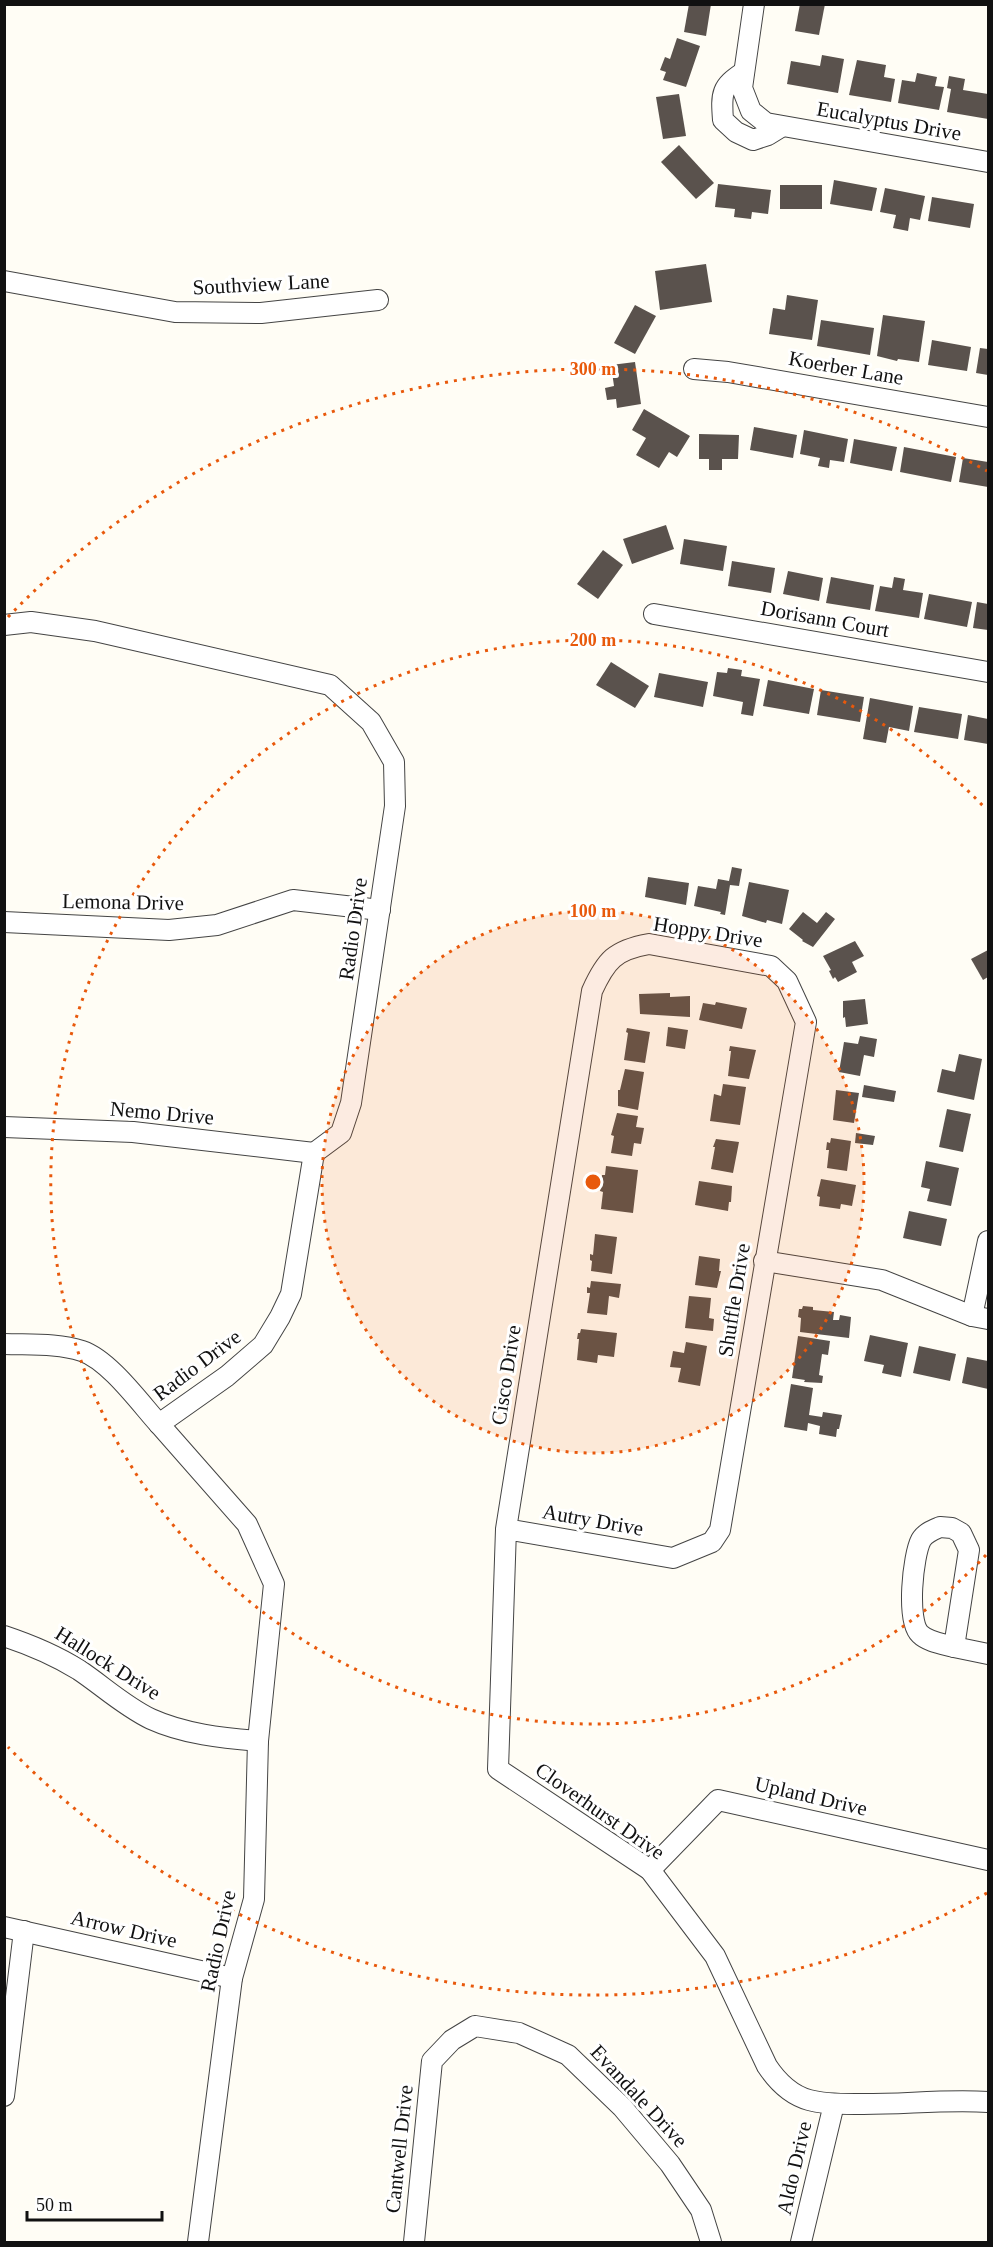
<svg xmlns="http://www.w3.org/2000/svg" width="993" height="2247" font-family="Georgia,serif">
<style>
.building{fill:#5a524d}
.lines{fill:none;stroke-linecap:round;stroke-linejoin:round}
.minor-casing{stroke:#444;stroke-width:22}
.minor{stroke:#fff;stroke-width:20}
.ring{fill:none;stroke:#e8590c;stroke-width:3;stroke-dasharray:3 6}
.labels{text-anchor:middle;stroke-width:6;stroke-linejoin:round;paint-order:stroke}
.street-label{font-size:21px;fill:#111;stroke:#fff}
.centre{fill:#e8590c;stroke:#fff;stroke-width:3}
.ring-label{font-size:18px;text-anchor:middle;font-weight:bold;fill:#e8590c;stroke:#fff;stroke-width:6;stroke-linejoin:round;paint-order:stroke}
</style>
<rect width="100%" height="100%" fill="#fffdf5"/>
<!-- building -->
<g class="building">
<polygon points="689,4 711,4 706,36 684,32"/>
<polygon points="800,4 825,4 819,35 795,31"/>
<polygon points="677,38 700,46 686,87 663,80 666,72 660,70 665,57 670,59"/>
<polygon points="822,55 844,59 838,93 787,84 791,61 820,66"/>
<polygon points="857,60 886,65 884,77 895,79 891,102 849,95"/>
<polygon points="917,73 937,77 935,86 944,87 939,110 898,103 902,80 915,82"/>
<polygon points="949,76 965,79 963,90 988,94 988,119 947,112 951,89 947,88"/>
<polygon points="679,94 686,136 663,139 656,97"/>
<polygon points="679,145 714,183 696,199 661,162"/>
<polygon points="834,180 877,188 872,211 830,204"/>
<polygon points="718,184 771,190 768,214 752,212 751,219 734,217 735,209 715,207"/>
<rect x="780" y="185" width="42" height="24"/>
<polygon points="885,188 925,196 920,220 910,218 908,231 893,228 896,215 880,212"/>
<polygon points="932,197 974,204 970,228 928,221"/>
<polygon points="706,264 712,302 660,310 655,271"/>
<polygon points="787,295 818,300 812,340 769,334 773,308 785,310"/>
<polygon points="635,305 656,316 635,354 614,343"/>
<polygon points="883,315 925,321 919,362 898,359 897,361 877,356"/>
<polygon points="821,320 874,328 870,355 817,346"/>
<polygon points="932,340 971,347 967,371 928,365"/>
<polygon points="980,348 988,349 988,375 976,373"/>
<polygon points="635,362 641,404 617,408 616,399 607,400 605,388 614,386 611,365"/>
<polygon points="644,409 690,436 677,457 669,452 659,468 636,455 646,438 632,430"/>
<polygon points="754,427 797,435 793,458 750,450"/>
<polygon points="804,430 848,439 844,462 830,460 829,468 818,466 820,458 800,454"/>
<polygon points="699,434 739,435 738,459 722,459 722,470 709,470 709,459 699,459"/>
<polygon points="854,439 897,447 892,471 850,463"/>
<polygon points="904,447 956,457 951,482 900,472"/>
<polygon points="963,458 988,462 988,487 959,482"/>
<polygon points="666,525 674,549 632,564 623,539"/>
<polygon points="684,539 727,546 723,571 680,564"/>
<polygon points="603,550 623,565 598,599 577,584"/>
<polygon points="732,561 775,568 771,593 728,586"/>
<polygon points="788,571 823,578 819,601 783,594"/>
<polygon points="831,577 874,585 870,610 826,603"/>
<polygon points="894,577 905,579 903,590 923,593 919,618 875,611 880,586 892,588"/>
<polygon points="929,594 972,602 967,627 924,619"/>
<polygon points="977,602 988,604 988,630 973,628"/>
<polygon points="611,662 649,686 635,708 596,685"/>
<polygon points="728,668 742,670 741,676 760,679 753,716 741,714 743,702 713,696 717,672 727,673"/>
<polygon points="659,673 708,682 703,707 654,697"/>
<polygon points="768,680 814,689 809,714 763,706"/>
<polygon points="821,690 864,697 860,722 817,715"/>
<polygon points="870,698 913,706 909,731 889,727 886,743 863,739"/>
<polygon points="919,707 962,714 958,739 914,732"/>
<polygon points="968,715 988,719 988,744 964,740"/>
<polygon points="732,867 742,869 739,886 730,885 725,915 720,914 721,912 694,906 698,886 716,889 718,879 729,881"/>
<polygon points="648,877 689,883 686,905 645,897"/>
<polygon points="749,882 789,890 782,924 767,920 766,923 742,916"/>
<polygon points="803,912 817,923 826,912 835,919 813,947 802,941 803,940 789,929"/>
<polygon points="855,941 864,956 852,962 857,972 838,982 835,977 833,979 829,971 831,970 823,956"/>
<polygon points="988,950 988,977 983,980 971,959"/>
<polygon points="670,993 670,997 690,996 690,1017 640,1014 639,994"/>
<polygon points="865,999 868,1024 846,1027 845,1017 843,1018 843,1001"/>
<polygon points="716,1002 747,1008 742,1029 699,1020 703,1003 715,1005"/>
<polygon points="668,1027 688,1030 685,1049 666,1046"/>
<polygon points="627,1028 650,1032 645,1063 624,1060 628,1033 626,1032"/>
<polygon points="860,1036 877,1039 874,1057 864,1055 860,1076 839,1072 844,1042 858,1044"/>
<polygon points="730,1046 756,1050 749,1079 728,1076 731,1051 729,1051"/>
<polygon points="959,1054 982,1059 974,1100 937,1092 942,1069 955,1072"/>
<polygon points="625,1069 644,1072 638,1110 618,1106 618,1090 620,1090"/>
<polygon points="723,1084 746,1087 740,1125 710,1121 714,1094 721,1096"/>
<polygon points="864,1085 896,1091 894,1102 862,1097"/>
<polygon points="836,1090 859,1093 854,1123 833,1120"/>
<polygon points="947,1109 971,1114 963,1152 939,1147"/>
<polygon points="617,1113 638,1116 636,1127 644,1128 641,1144 634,1143 632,1156 611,1153 614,1136 611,1135"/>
<polygon points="856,1133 875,1136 873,1145 855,1143"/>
<polygon points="831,1138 851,1141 847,1171 827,1168 829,1150 826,1150 827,1142 830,1143"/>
<polygon points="716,1139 739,1142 733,1173 711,1169 715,1147 713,1147"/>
<polygon points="926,1161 959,1168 951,1206 927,1201 930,1189 921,1187"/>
<polygon points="606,1166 638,1170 633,1213 601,1209 603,1192 600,1191 602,1175 605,1175"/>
<polygon points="821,1179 856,1185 852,1206 841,1204 840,1209 819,1206 820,1197 817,1196"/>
<polygon points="699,1181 732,1186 731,1202 729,1202 728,1211 695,1205"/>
<polygon points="909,1211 947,1219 941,1246 903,1238"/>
<polygon points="595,1234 617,1237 612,1274 591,1271 592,1261 590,1260 590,1254 593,1255"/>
<polygon points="699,1256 720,1259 719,1271 721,1271 717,1288 695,1285"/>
<polygon points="591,1281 621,1284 619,1298 609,1296 607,1315 587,1313 590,1293 587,1293 587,1287 590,1288"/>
<polygon points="689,1296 711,1298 709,1318 714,1319 713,1331 685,1328"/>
<polygon points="803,1306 813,1307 813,1310 834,1312 833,1320 839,1320 840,1315 851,1317 849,1338 800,1332 801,1318 798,1317 799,1309 802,1309"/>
<polygon points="581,1329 617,1333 614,1357 598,1355 597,1363 577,1360 579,1339 577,1339 578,1333 580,1333"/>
<polygon points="870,1335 908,1343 901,1377 882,1373 884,1365 864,1361"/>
<polygon points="798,1336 830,1341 828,1355 822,1354 819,1375 823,1376 822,1383 804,1382 805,1380 792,1378"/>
<polygon points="686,1342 707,1346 700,1386 678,1382 681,1368 670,1367 673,1351 684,1353"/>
<polygon points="919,1346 956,1354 950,1381 913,1373"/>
<polygon points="967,1357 988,1361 988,1389 962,1383"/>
<polygon points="791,1384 813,1388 809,1415 822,1417 823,1412 842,1415 839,1429 837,1429 836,1437 819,1434 820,1426 808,1423 807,1431 784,1427"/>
</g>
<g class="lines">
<!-- minor casing -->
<g class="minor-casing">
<g id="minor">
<polyline points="754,4 742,88 751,111 766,123 988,162"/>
<path d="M744,72C721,87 721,93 723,120L736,132L753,140L768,135L781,127"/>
<polyline points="4,281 175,312 261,313 378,300"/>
<polyline points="694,369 728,372 988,417"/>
<polyline points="654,614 988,672"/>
<polyline points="4,625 31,622 95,631 330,685 371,722 394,762 395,806 351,1103 341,1133 314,1153 291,1294 280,1317 263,1345 227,1376 159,1424 247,1524 274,1584 258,1741 254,1899 232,1978 198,2242"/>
<polyline points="4,922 169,930 217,925 293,900 380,910"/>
<polyline points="4,1127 133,1132 314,1153"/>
<polyline points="764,1261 882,1280 972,1316 988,1319"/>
<polyline points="972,1316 988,1241"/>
<path d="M4,1344C30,1345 58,1343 82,1351C109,1360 140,1403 159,1424"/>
<path d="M940,1527L952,1528L961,1533L969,1550L954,1647C943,1644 928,1642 920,1634C906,1621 913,1555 921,1540C925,1533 933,1530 940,1527Z"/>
<path d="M506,1529L673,1558L712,1542L720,1530L806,1022L787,981L771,966L649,944C615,950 606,960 592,991L506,1529L498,1769L650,1870L715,1956L767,2066C777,2081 791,2095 809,2100C823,2104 840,2104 855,2104C899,2105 944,2099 988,2102"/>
<path d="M4,1636C31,1645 55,1655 79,1670C103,1686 124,1706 151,1719C184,1734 222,1738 258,1741"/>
<polyline points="954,1647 988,1654"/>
<polyline points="650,1870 718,1800 988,1860"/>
<polyline points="4,1927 232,1978"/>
<polyline points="4,2096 24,1931"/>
<polyline points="414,2242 432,2061 452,2040 475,2026 519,2033 568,2055 622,2107 670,2164 701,2210 711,2242"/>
<polyline points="801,2242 834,2104"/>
</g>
</g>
<!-- minor -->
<use href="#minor" class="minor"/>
</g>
<!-- distance rings -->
<circle cx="593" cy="1182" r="271" fill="#e8590c" fill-opacity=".12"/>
<g class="ring">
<circle cx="593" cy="1182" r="271"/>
<path d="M986 1555A542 542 0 1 1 986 809"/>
<path d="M987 1893A813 813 0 0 1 8 1747M8 617A813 813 0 0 1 987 471"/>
</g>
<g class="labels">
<!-- street labels -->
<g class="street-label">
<text transform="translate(889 121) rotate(10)" y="7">Eucalyptus Drive</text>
<text transform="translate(261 284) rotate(-3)" y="7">Southview Lane</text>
<text transform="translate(846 368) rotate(10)" y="7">Koerber Lane</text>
<text transform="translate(825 619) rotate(10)" y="7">Dorisann Court</text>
<text transform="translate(123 902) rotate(1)" y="7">Lemona Drive</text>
<text transform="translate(353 929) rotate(-82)" y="7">Radio Drive</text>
<text transform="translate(708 932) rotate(9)" y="7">Hoppy Drive</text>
<text transform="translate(162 1113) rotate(5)" y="7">Nemo Drive</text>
<text transform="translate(734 1300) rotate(-81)" y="7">Shuffle Drive</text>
<text transform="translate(197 1365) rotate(-37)" y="7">Radio Drive</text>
<text transform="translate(506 1375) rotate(-81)" y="7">Cisco Drive</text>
<text transform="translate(593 1520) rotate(10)" y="7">Autry Drive</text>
<text transform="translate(108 1663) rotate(32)" y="7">Hallock Drive</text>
<text transform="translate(811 1796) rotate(13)" y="7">Upland Drive</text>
<text transform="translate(600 1811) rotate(35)" y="7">Cloverhurst Drive</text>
<text transform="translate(124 1929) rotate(13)" y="7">Arrow Drive</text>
<text transform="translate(218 1941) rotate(-78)" y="7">Radio Drive</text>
<text transform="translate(639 2096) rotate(47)" y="7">Evandale Drive</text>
<text transform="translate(399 2149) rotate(-84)" y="7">Cantwell Drive</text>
<text transform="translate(794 2168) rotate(-77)" y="7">Aldo Drive</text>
</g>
</g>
<circle cx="593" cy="1182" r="9" class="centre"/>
<g class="ring-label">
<text x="593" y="375">300 m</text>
<text x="593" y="646">200 m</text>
<text x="593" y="917">100 m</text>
</g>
<!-- border -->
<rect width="993" height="2247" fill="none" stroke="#111111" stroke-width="12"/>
<!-- scale -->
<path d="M27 2211v9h135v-9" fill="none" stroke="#111111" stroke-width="3"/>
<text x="36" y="2211" font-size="18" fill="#111111" stroke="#ffffff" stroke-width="4.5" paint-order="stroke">50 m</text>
</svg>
